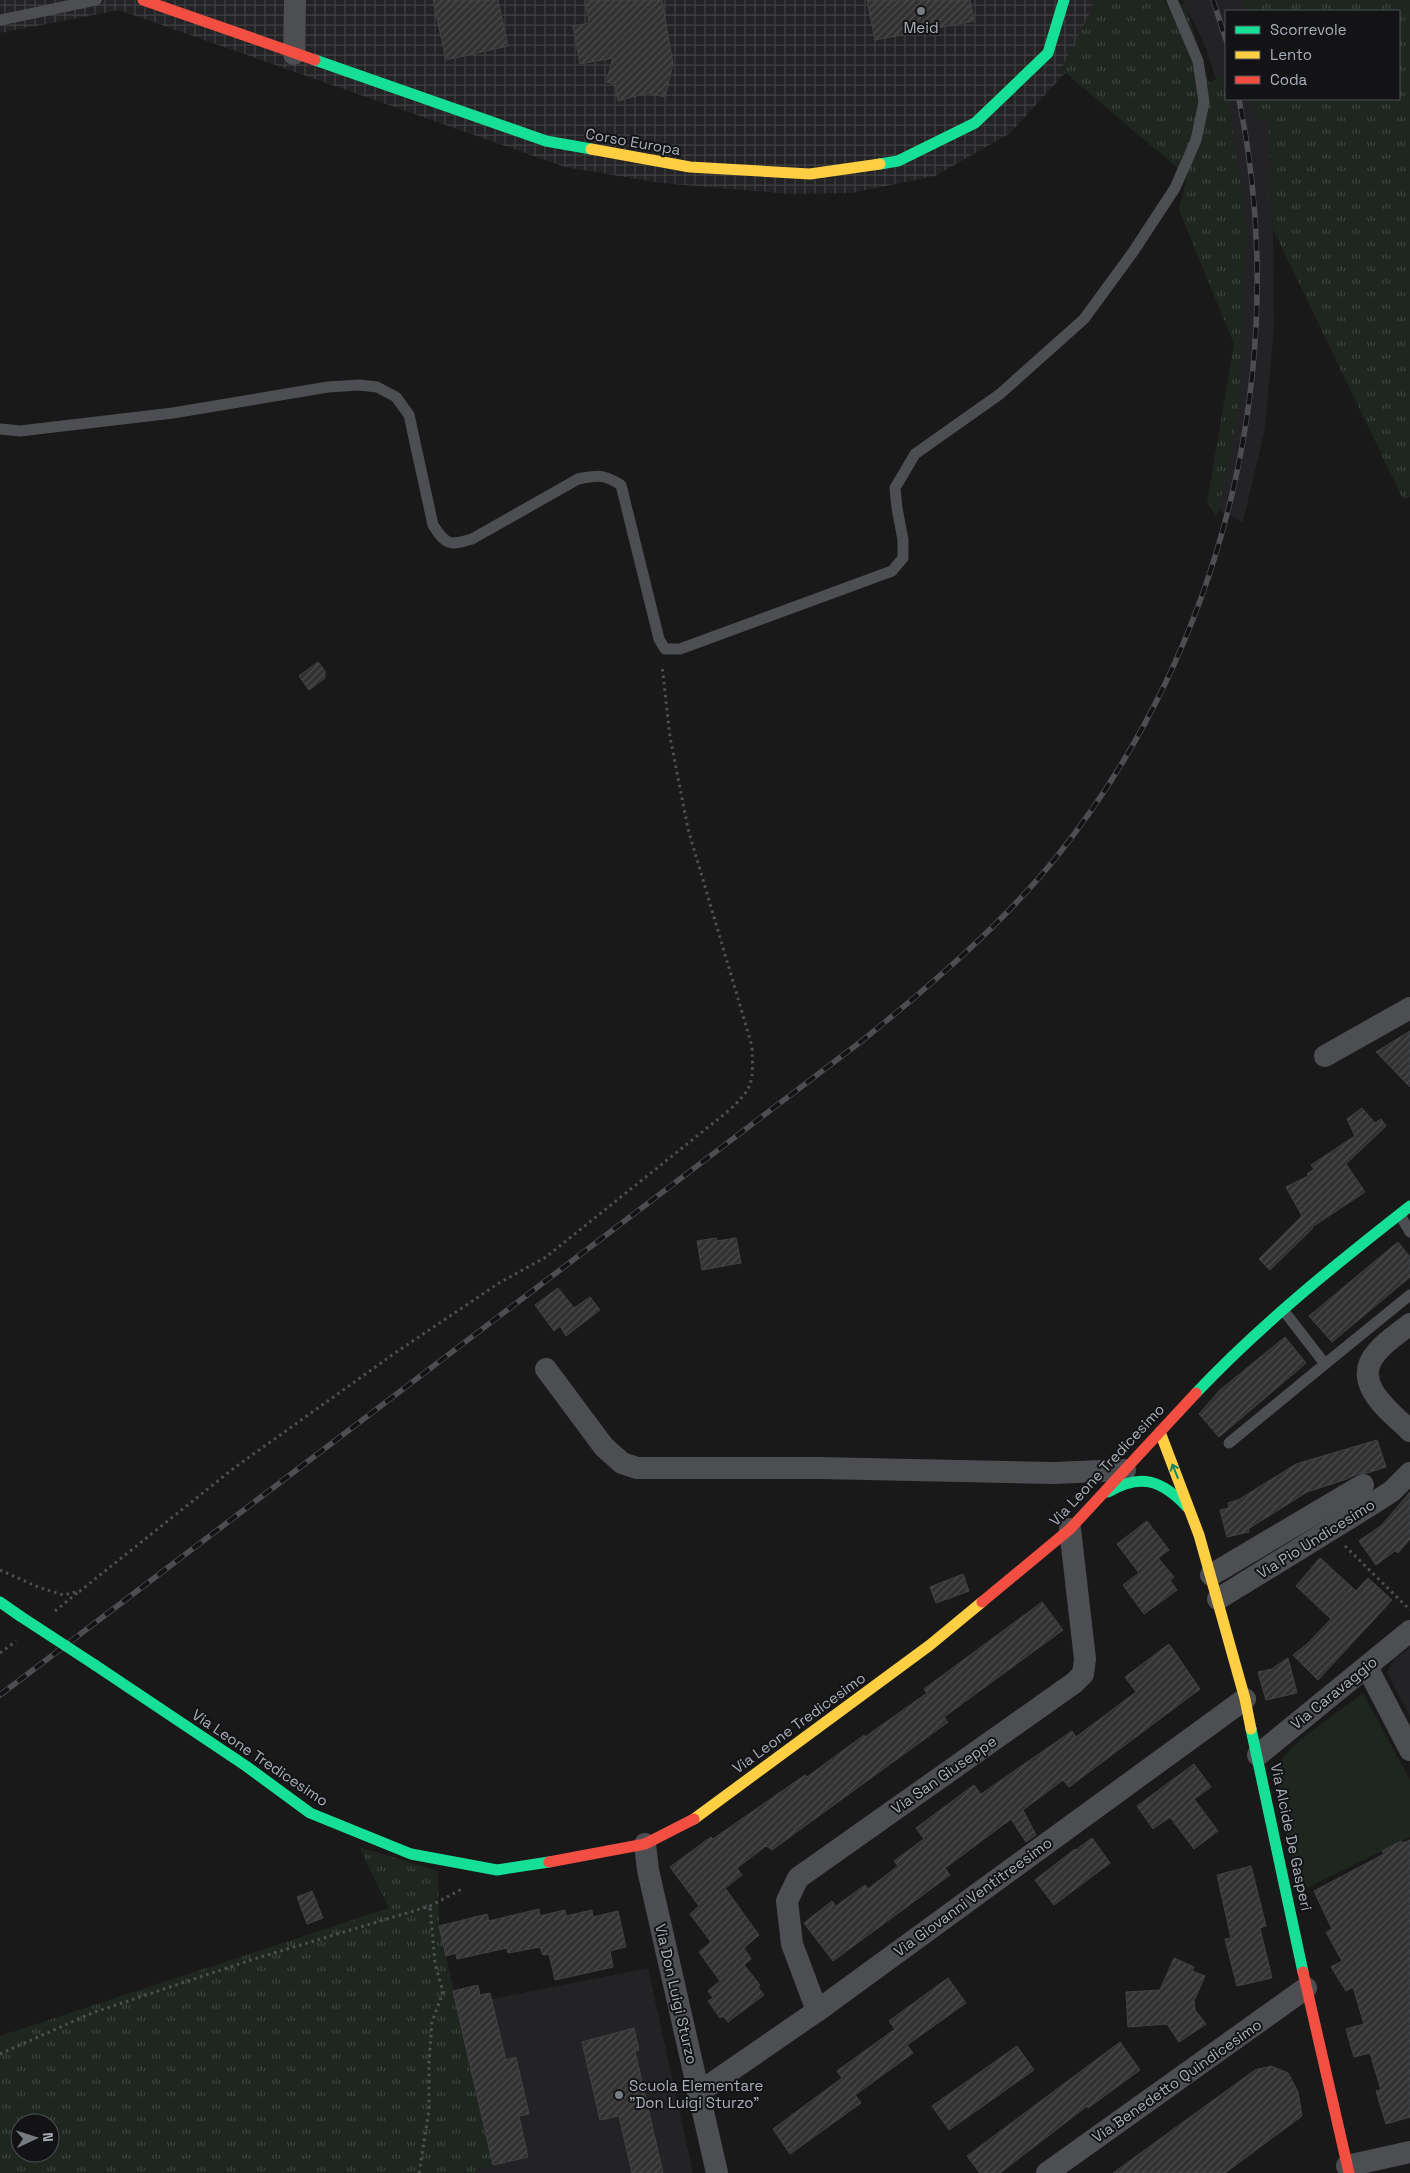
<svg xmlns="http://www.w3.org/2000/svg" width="1410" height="2173" font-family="'Space Grotesk',sans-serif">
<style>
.built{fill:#232325}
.industrial{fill:url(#industrial-grid)}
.grass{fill:url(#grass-tufts);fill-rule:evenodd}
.park{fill:#1f2620}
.building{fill:url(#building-hatch);stroke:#414245}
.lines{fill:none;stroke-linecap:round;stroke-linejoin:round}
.path{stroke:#4f5054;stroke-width:3;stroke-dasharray:2.5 4;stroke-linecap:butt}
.lane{stroke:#4d4e52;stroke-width:11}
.street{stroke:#4d4e52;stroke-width:22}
.fast{stroke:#16e098;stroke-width:11}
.slow{stroke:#ffcf43;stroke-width:11}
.jam{stroke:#f24e42;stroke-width:11}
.rail-casing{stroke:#4d4e51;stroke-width:5.5}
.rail{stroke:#131315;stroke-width:4;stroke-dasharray:11;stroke-linecap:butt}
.fast-bridge{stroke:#16e098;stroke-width:11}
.oneway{stroke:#15845d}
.poi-dot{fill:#777b82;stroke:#131315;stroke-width:2}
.labels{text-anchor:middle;stroke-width:4;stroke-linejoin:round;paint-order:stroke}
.poi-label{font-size:15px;fill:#aab0ba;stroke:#131315}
.street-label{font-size:15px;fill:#aab0ba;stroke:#131315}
</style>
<defs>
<pattern id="industrial-grid" width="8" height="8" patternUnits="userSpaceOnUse" patternTransform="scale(1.25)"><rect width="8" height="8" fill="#232325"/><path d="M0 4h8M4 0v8" fill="none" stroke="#404043"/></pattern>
<pattern id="grass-tufts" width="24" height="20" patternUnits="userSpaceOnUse" patternTransform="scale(1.25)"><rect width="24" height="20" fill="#1f2620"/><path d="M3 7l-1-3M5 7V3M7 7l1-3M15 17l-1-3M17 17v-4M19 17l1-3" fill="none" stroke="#3d433e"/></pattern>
<pattern id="building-hatch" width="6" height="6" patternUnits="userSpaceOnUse" patternTransform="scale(1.25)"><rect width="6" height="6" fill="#323233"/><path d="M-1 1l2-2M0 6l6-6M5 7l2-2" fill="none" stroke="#4d4d4e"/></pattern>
</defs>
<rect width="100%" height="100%" fill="#191919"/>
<!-- built -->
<g class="built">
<polygon points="1183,0 1241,0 1244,11 1226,11 1226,99 1251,99 1259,120 1268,120 1273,229 1274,328 1265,428 1243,522 1209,506 1229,416 1237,353 1228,116 1205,46"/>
<polygon points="1410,1648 1410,1716 1387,1673 1394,1659"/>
<polygon points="648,1968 693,2173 477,2173 476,2169 493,2165 457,2006"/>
</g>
<!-- industrial -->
<polygon class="industrial" points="0,0 1099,0 1067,71 1009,134 935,176 851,193 790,194 661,183 565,167 119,10 0,33"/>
<!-- grass -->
<g class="grass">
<polygon points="1093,0 1164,0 1169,10 1185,3 1209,83 1225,75 1226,99 1228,99 1247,228 1238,416 1217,517 1207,502 1234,344 1179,210 1187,176 1061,69 1092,9"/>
<polygon points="1241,0 1410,0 1410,497 1403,499 1273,229 1268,120 1259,120 1251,99 1399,99 1399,11 1244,11"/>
<path d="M359,1847L438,1871L439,1926L493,2165L477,2169V2173H0V2036L389,1908ZM20,2123H50V2153H20Z"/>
</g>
<!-- park -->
<path class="park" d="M1363,1693L1410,1780V1837L1299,1892L1274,1779C1275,1773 1275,1769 1278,1764C1295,1740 1339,1712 1363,1693Z"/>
<!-- building -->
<g class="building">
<polygon points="433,0 498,0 508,46 446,60"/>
<polygon points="585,0 662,0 673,64 665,97 648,93 618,101 615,84 606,82 613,58 580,64 573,26 589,23"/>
<polygon points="867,0 970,0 974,21 875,40"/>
<polygon points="318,662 325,671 325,678 309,690 299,676"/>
<polygon points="1410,1031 1410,1087 1376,1052"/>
<polygon points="1362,1108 1375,1123 1381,1119 1386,1126 1346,1164 1365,1192 1312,1227 1313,1228 1270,1270 1259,1259 1302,1216 1286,1187 1308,1176 1307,1174 1314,1169 1311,1165 1355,1136 1347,1119"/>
<polygon points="716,1238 717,1241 736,1238 741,1263 702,1270 697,1241"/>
<polygon points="1398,1242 1410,1257 1410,1277 1332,1342 1309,1316"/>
<polygon points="558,1288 574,1308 590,1297 600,1310 566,1336 560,1326 554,1331 535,1305"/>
<polygon points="1285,1337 1306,1363 1219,1437 1199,1414 1220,1390"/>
<polygon points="1377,1440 1386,1467 1367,1473 1357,1474 1347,1479 1307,1492 1248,1529 1249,1532 1227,1537 1220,1510 1229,1508 1228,1503 1238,1500 1296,1464"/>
<polygon points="1410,1492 1410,1539 1398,1553 1395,1551 1376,1565 1359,1541 1382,1525"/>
<polygon points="1147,1521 1169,1550 1158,1558 1174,1577 1170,1580 1177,1590 1144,1614 1123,1585 1139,1573 1117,1544"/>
<polygon points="1320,1558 1356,1591 1368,1578 1392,1600 1318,1680 1293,1655 1307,1644 1331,1619 1296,1586"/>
<polygon points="963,1574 969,1591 936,1603 930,1587"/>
<polygon points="1042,1602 1063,1630 944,1717 948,1722 772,1850 766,1846 737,1868 742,1875 725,1888 759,1935 744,1948 751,1959 744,1965 760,1985 758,1987 764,1995 728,2022 723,2016 720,2018 708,2001 713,1998 708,1991 720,1981 699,1952 711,1942 690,1914 699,1906 670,1867 711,1837 713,1839 805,1775 807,1777 864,1735 865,1737 927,1693 924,1689"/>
<polygon points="1169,1644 1200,1689 1069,1787 1063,1780 1023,1810 1036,1835 1026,1842 1011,1819 945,1868 950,1875 833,1961 804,1923 832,1901 836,1906 865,1885 868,1889 898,1866 894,1861 924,1839 916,1828 974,1785 981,1794 1072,1731 1076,1737 1136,1692 1125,1677"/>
<polygon points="1288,1658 1297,1693 1266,1700 1258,1672 1272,1669"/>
<polygon points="1194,1764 1211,1787 1194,1799 1218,1831 1194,1849 1170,1817 1153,1829 1137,1806"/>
<polygon points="1092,1838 1110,1863 1054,1905 1035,1880 1075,1849 1076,1850"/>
<polygon points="1410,1840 1410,2117 1386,2124 1376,2091 1381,2090 1370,2053 1354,2057 1346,2029 1364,2024 1353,1987 1346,1991 1331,1967 1342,1961 1326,1932 1332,1929 1314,1891 1384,1854 1382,1851 1401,1841 1403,1843"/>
<polygon points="1251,1866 1266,1926 1260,1928 1272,1978 1237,1986 1225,1939 1231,1938 1217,1875"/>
<polygon points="312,1891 323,1918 307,1924 297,1897"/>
<polygon points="539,1909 540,1916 565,1910 566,1916 592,1910 593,1917 618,1911 626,1947 610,1951 613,1967 555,1980 549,1954 543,1955 540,1947 508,1953 507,1948 457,1959 456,1953 446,1956 439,1926 487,1914 489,1921"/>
<polygon points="1174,1958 1194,1967 1192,1971 1205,1976 1194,2001 1195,2010 1206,2024 1179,2042 1167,2024 1128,2027 1126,1992 1160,1990"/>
<polygon points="948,1978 966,2003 907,2045 913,2053 855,2095 861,2103 790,2154 773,2129 842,2078 837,2071 895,2029 889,2021"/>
<polygon points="478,1985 480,1995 490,1993 506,2060 516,2057 529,2114 519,2116 528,2157 493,2165 453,1991"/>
<polygon points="634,2028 639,2050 635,2051 663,2173 632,2173 619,2116 600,2120 582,2042"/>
<polygon points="1120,2042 1140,2070 1088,2108 1087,2106 1000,2173 980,2173 967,2156"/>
<polygon points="1017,2046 1034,2070 949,2130 932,2106"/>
<polygon points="1271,2066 1288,2073 1298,2092 1302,2116 1225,2173 1113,2173 1255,2070"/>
</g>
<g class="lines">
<!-- path -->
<g class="path">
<polyline points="1345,1546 1410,1610"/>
<path d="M0,1570L38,1587L63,1595L80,1591L234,1468L395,1353L499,1283L546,1257L727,1112C755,1087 753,1082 752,1046L688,829L670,737L662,665"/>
<polyline points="55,1611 77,1593"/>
<polyline points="0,1653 16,1641"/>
<polyline points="0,2054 92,2013 254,1959 430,1906 464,1888"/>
<polyline points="419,2173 429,2110 429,2061 432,2022 443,1992 435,1963 430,1906"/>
</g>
<!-- lane -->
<g class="lane">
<polyline points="0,20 96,0"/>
<path d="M0,429L20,431L173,413L328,387L359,385L377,387L396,397L409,415L433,525C446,545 449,546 472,539L578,479C597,475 604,474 621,485L659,639L665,649H680L892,571L903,558V540L897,508L895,488L915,454L1000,394L1084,319L1133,252L1175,188L1196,140L1204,102L1198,61L1172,0"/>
<polyline points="1400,1215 1410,1232"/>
<polyline points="1325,1364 1410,1295"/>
<polyline points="1229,1443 1325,1364 1284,1311"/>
</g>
<!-- street -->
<g class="street">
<polyline points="294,54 295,0"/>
<polyline points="1325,1056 1410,1008"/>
<path d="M1410,1324C1399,1333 1386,1341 1377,1352C1350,1383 1389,1410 1410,1431"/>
<polyline points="546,1369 604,1447 622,1463 637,1468 819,1468 1054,1473 1125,1470"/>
<polyline points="1211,1575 1363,1485"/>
<polyline points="1218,1599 1369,1506 1392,1491 1410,1473"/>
<polyline points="1367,1667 1410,1750"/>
<polyline points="1258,1755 1410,1631"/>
<polyline points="645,1844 648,1870 717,2173"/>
<polyline points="817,2011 792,1944 787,1901 798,1878 1074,1683 1083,1674 1085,1659 1070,1529"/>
<polyline points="698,2093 817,2011 1245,1699"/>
<polyline points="1347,2166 1410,2152"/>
<polyline points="1047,2173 1306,1988"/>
</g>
<!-- fast -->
<g class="fast">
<polyline points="315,60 546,141 591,149"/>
<polyline points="880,164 898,161 975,123 1048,53 1064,0"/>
<path d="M1196,1393C1261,1324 1336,1264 1410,1206"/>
<path d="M1108,1492C1141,1473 1162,1480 1187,1507"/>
<polyline points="0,1602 20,1616"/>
<polyline points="95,1665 246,1766 310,1813 411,1854 497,1870 549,1862"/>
<polyline points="1251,1729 1303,1972"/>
</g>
<!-- slow -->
<g class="slow">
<polyline points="591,149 690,167 810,174 880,164"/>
<polyline points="1160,1432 1199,1535 1245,1699 1251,1729"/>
<polyline points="694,1819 930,1645 982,1602"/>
</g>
<!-- jam -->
<g class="jam">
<polyline points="143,0 315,60"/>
<polyline points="982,1602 1070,1529 1196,1393"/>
<polyline points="549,1862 645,1844 694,1819"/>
<polyline points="1303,1972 1349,2173"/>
</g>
<!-- rail casing -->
<g class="rail-casing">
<g id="rail">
<polyline points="1213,0 1226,40"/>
<path d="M0,1695L863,1040C932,984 1002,925 1058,855C1225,645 1293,362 1239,99"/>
</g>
</g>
<!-- rail -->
<use href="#rail" class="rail"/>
<!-- fast-bridge -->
<polyline class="fast-bridge" points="20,1616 95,1665"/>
</g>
<!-- one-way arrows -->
<defs><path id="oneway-shaft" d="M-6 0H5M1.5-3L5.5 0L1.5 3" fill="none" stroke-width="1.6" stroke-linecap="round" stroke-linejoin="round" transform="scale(1.25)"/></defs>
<use class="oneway" href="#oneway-shaft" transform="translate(1175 1471) rotate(-112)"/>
<!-- markers -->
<g class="poi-dot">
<circle cx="921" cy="11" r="5"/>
<circle cx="619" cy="2095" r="5"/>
</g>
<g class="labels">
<!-- poi labels -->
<g class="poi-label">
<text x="921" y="33">Meid</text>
<text x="629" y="2091" text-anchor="start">Scuola Elementare<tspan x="629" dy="17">"Don Luigi Sturzo"</tspan></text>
</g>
<!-- street labels -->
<g class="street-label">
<text transform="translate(633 142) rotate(10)" y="5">Corso Europa</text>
<text transform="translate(1107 1465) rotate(-47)" y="5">Via Leone Tredicesimo</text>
<text transform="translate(1316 1539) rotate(-32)" y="5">Via Pio Undicesimo</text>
<text transform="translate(1334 1693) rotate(-39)" y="5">Via Caravaggio</text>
<text transform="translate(799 1723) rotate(-36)" y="5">Via Leone Tredicesimo</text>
<text transform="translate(260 1758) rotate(34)" y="5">Via Leone Tredicesimo</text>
<text transform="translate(944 1775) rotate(-35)" y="5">Via San Giuseppe</text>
<text transform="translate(1291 1837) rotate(78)" y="5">Via Alcide De Gasperi</text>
<text transform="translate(973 1897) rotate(-36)" y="5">Via Giovanni Ventitreesimo</text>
<text transform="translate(676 1994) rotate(77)" y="5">Via Don Luigi Sturzo</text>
<text transform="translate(1177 2081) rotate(-35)" y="5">Via Benedetto Quindicesimo</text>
</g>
</g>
<!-- legend -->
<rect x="1225" y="10" width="175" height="90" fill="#131315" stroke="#4f5257"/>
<rect x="1235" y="26" width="25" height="8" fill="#16e098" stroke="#4f5257"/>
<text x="1270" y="35" font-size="15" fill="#aab0ba">Scorrevole</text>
<rect x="1235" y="51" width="25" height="8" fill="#ffcf43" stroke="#4f5257"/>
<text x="1270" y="60" font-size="15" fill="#aab0ba">Lento</text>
<rect x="1235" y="76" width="25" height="8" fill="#f24e42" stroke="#4f5257"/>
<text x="1270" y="85" font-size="15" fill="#aab0ba">Coda</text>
<!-- north arrow -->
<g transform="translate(35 2138) rotate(86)"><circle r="24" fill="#131315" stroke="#4f5257"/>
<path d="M0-4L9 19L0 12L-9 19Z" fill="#777b82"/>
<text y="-8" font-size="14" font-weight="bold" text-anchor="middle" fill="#aab0ba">N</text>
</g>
</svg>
